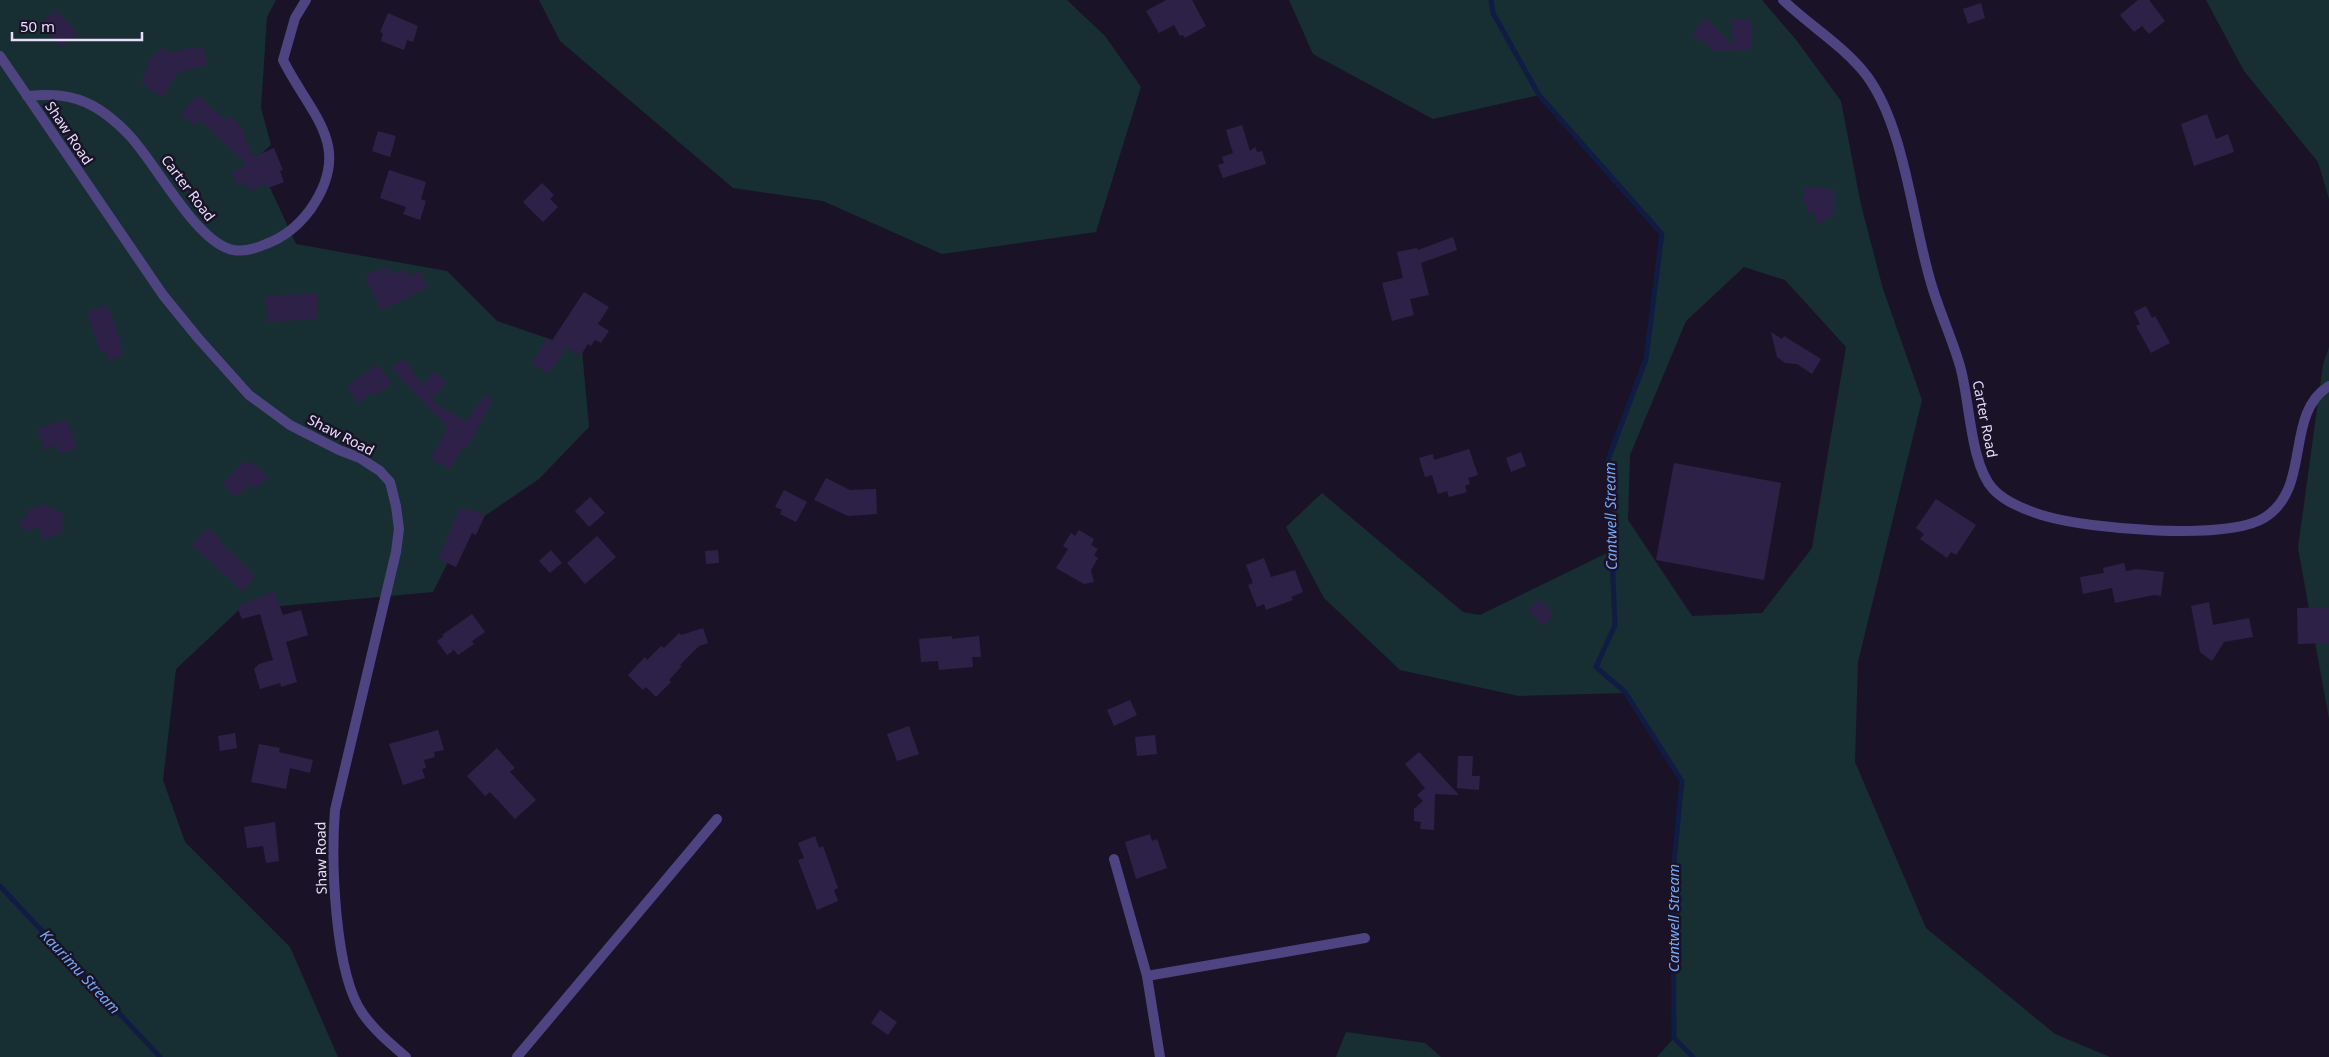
<svg xmlns="http://www.w3.org/2000/svg" width="2329" height="1057" font-family="'Noto Sans',sans-serif">
<style>
.green{fill:#172f32;fill-rule:evenodd}
.lines{fill:none;stroke-linecap:round;stroke-linejoin:round}
.stream{stroke:#111c44;stroke-width:5}
.building{fill:#2e2147}
.lane{stroke:#4f4482;stroke-width:10}
.street{stroke:#4f4482;stroke-width:10}
.labels{text-anchor:middle;stroke-width:5;stroke-linejoin:round;paint-order:stroke}
.street-label{font-size:14px;fill:#e6defb;stroke:#1a1328}
.water-label{font-size:15px;font-style:italic;fill:#77a7f0;stroke:#1a1328}
</style>
<rect width="100%" height="100%" fill="#1a1328"/>
<!-- green -->
<g class="green">
<polygon points="0,0 276,0 267,17 261,108 271,145 260,155 259,164 296,244 447,271 497,321 582,350 589,427 539,479 464,530 433,592 239,610 176,669 163,780 185,842 290,947 338,1057 0,1057"/>
<polygon points="539,0 1067,0 1105,36 1141,87 1096,232 942,254 823,201 733,188 560,41"/>
<path d="M1289,0H1762L1797,41L1841,101L1861,205L1883,289L1922,400L1858,662L1855,762L1926,928L2055,1034L2110,1057H1657L1674,1038L1673,873L1682,781L1625,693L1519,696L1400,670L1324,598L1286,527L1322,493L1463,612L1480,615L1611,551L1608,460L1646,359L1662,235L1539,95L1433,119L1313,54ZM1744,267L1785,280L1846,347L1812,548L1762,613L1692,616L1628,520L1630,455L1686,321Z"/>
<polygon points="2206,0 2329,0 2329,199 2318,162 2244,71"/>
<polygon points="2329,347 2329,719 2298,548 2323,365"/>
<polygon points="1346,1032 1425,1043 1441,1057 1336,1057"/>
</g>
<g class="lines">
<!-- stream -->
<g class="stream">
<polyline points="1491,0 1493,13 1539,95 1662,234 1646,359 1608,460 1615,625 1596,667 1625,692 1682,781 1673,873 1674,1038 1693,1057"/>
<polyline points="0,886 160,1057"/>
</g>
</g>
<!-- building -->
<g class="building">
<polygon points="1166,0 1192,0 1206,26 1185,38 1183,35 1180,36 1174,25 1159,33 1146,11"/>
<polygon points="2138,0 2149,0 2165,21 2149,34 2142,26 2134,32 2120,15"/>
<polygon points="1981,3 1985,18 1968,24 1963,9"/>
<polygon points="56,10 77,33 62,47 40,24"/>
<polygon points="388,13 418,26 413,42 407,40 404,50 381,41 383,33 380,32"/>
<polygon points="1706,18 1733,45 1732,20 1751,20 1751,50 1714,51 1705,42 1700,42 1692,34"/>
<polygon points="164,47 169,53 194,47 194,49 203,47 208,65 173,74 177,77 171,82 164,97 147,88 148,85 141,82 150,63 148,60"/>
<polygon points="197,95 225,120 230,115 245,131 243,133 253,157 274,148 283,170 280,171 284,182 268,188 266,184 250,191 246,183 238,186 232,172 247,165 201,120 196,126 181,114"/>
<polygon points="2207,114 2216,139 2228,134 2234,152 2194,166 2181,124"/>
<polygon points="1242,125 1250,151 1255,147 1257,152 1262,151 1266,164 1223,178 1218,165 1224,163 1222,157 1233,153 1226,130"/>
<polygon points="378,131 396,136 390,157 372,151"/>
<polygon points="389,170 426,182 421,199 426,201 420,220 403,214 406,207 380,198"/>
<polygon points="542,183 554,195 550,199 558,207 543,222 523,202"/>
<polygon points="1821,185 1825,189 1834,189 1834,211 1830,217 1816,225 1816,213 1807,213 1808,203 1804,203 1804,187 1818,188"/>
<polygon points="1453,237 1457,250 1421,263 1429,295 1410,299 1414,315 1392,321 1382,283 1403,278 1397,252 1417,248 1418,250"/>
<polygon points="389,267 392,274 405,269 408,276 420,271 428,288 381,310 365,275 382,268 383,270"/>
<polygon points="584,292 609,307 598,324 609,331 601,343 595,340 591,346 588,344 581,355 567,347 549,374 532,363 547,339 551,342"/>
<polygon points="317,293 318,319 267,322 265,296"/>
<polygon points="108,305 122,345 120,346 123,356 109,361 106,351 101,353 87,312"/>
<polygon points="2146,306 2152,318 2155,316 2170,343 2151,353 2136,326 2140,324 2134,312"/>
<polygon points="1771,332 1782,339 1784,336 1821,359 1812,374 1797,364 1785,363 1777,357"/>
<polygon points="404,359 422,384 435,371 447,383 432,397 434,401 433,402 467,421 484,395 493,400 467,448 464,446 450,469 431,459 448,427 391,368"/>
<polygon points="378,364 392,383 375,396 373,393 358,403 346,387"/>
<polygon points="67,419 77,448 59,454 56,445 44,450 37,429"/>
<polygon points="1469,449 1478,475 1468,478 1470,484 1465,486 1467,492 1449,497 1447,491 1438,494 1432,475 1425,477 1419,458 1433,454 1434,460"/>
<polygon points="1521,452 1526,466 1511,472 1506,458"/>
<polygon points="244,461 257,466 268,477 255,489 250,484 236,497 223,484"/>
<polygon points="1674,463 1781,483 1764,580 1656,560"/>
<polygon points="826,478 850,490 876,489 877,514 848,516 814,500"/>
<polygon points="784,490 807,502 796,522 780,514 782,510 775,507"/>
<polygon points="590,497 605,513 589,527 575,511"/>
<polygon points="1936,499 1976,525 1956,555 1951,552 1947,558 1920,539 1924,534 1916,528"/>
<polygon points="43,504 65,514 61,523 65,524 61,533 43,540 38,527 24,532 19,520 28,517 26,511"/>
<polygon points="460,508 468,511 469,508 485,515 476,535 472,533 456,567 438,559"/>
<polygon points="208,528 221,540 219,542 250,570 249,571 255,577 243,591 192,545"/>
<polygon points="1079,530 1094,539 1091,545 1098,549 1094,555 1098,558 1091,570 1094,582 1084,584 1056,568 1068,549 1063,546 1071,533 1075,536"/>
<polygon points="597,536 616,557 585,584 567,563"/>
<polygon points="551,550 562,563 550,573 539,561"/>
<polygon points="718,550 719,563 706,564 705,551"/>
<polygon points="1264,558 1271,577 1295,570 1303,592 1291,597 1293,600 1266,610 1264,604 1257,607 1248,585 1253,583 1246,565"/>
<polygon points="2124,563 2126,571 2137,569 2164,572 2161,596 2154,595 2115,603 2112,588 2083,594 2080,577 2104,573 2103,568"/>
<polygon points="274,591 283,615 301,610 308,635 286,642 297,682 281,687 280,683 260,689 254,669 259,664 273,660 260,614 242,619 237,607"/>
<polygon points="1539,599 1554,614 1543,626 1528,610"/>
<polygon points="2209,602 2213,625 2249,618 2253,637 2224,642 2212,661 2200,652 2191,606"/>
<polygon points="2329,607 2329,643 2298,644 2297,608"/>
<polygon points="472,614 485,632 472,641 474,644 458,655 454,650 447,655 437,641 444,636 442,635"/>
<polygon points="703,628 708,643 699,646 680,665 682,666 669,680 671,682 656,697 646,687 643,690 628,675 645,657 647,660 661,646 664,648 679,633 681,635"/>
<polygon points="952,636 952,639 979,636 981,657 972,657 973,667 939,670 938,661 921,662 919,639"/>
<polygon points="1130,700 1137,715 1114,726 1107,710"/>
<polygon points="909,726 919,754 897,761 887,734"/>
<polygon points="438,730 444,750 434,752 435,757 424,760 426,768 422,769 425,778 403,785 389,744"/>
<polygon points="235,733 237,748 220,751 218,736"/>
<polygon points="1155,735 1157,754 1137,756 1135,737"/>
<polygon points="259,744 280,748 279,752 313,760 310,773 290,768 286,789 251,782"/>
<polygon points="497,748 515,768 510,772 536,800 515,819 490,792 485,796 467,776"/>
<polygon points="1419,752 1459,795 1435,794 1434,830 1420,829 1421,822 1414,821 1414,809 1423,801 1417,795 1425,788 1405,764"/>
<polygon points="1458,756 1473,756 1472,776 1480,776 1479,790 1457,788"/>
<polygon points="275,822 279,861 266,863 263,846 247,848 244,827"/>
<polygon points="1150,834 1152,841 1157,839 1167,868 1136,879 1125,842"/>
<polygon points="815,836 819,848 823,846 838,888 834,890 838,901 817,910 798,860 804,858 798,843"/>
<polygon points="880,1010 897,1022 888,1035 871,1023"/>
</g>
<g class="lines">
<!-- lane -->
<g class="lane">
<polyline points="1114,859 1147,976 1160,1057"/>
<polyline points="1147,976 1365,938"/>
<polyline points="517,1057 717,819"/>
</g>
<!-- street -->
<g class="street">
<path d="M1783,0C1810,26 1844,46 1867,76C1905,128 1912,220 1931,283C1939,311 1952,338 1960,366C1970,400 1970,464 1993,489C2006,503 2028,511 2045,516C2089,529 2226,541 2264,518C2313,488 2283,415 2329,386"/>
<path d="M0,56L163,295L198,338L249,395L290,425L339,450L360,458L380,471L390,482L396,506L399,529L396,552L335,810C331,859 334,974 363,1014C375,1031 391,1044 406,1057"/>
<path d="M27,96C51,94 71,94 93,106C104,112 119,124 128,134C155,161 196,243 233,250C244,252 257,248 266,244C285,237 298,226 310,210C355,146 311,116 283,60L295,18L306,0"/>
</g>
</g>
<g class="labels">
<!-- street labels -->
<g class="street-label">
<text transform="translate(69 133) rotate(56)" y="5">Shaw Road</text>
<text transform="translate(188 188) rotate(53)" y="5">Carter Road</text>
<text transform="translate(1985 419) rotate(79)" y="5">Carter Road</text>
<text transform="translate(341 435) rotate(27)" y="5">Shaw Road</text>
<text transform="translate(321 858) rotate(-91)" y="5">Shaw Road</text>
</g>
<!-- water labels -->
<g class="water-label">
<text transform="translate(1611 516) rotate(-91)" y="5">Cantwell Stream</text>
<text transform="translate(1674 918) rotate(-90)" y="5">Cantwell Stream</text>
<text transform="translate(80 972) rotate(47)" y="5">Kaurimu Stream</text>
</g>
</g>
<!-- scale -->
<path d="M12 32v8h130v-8" fill="none" stroke="#e6defb" stroke-width="2.5"/>
<text x="20" y="32" font-size="15" fill="#e6defb" stroke="#1a1328" stroke-width="4" paint-order="stroke">50 m</text>
</svg>
